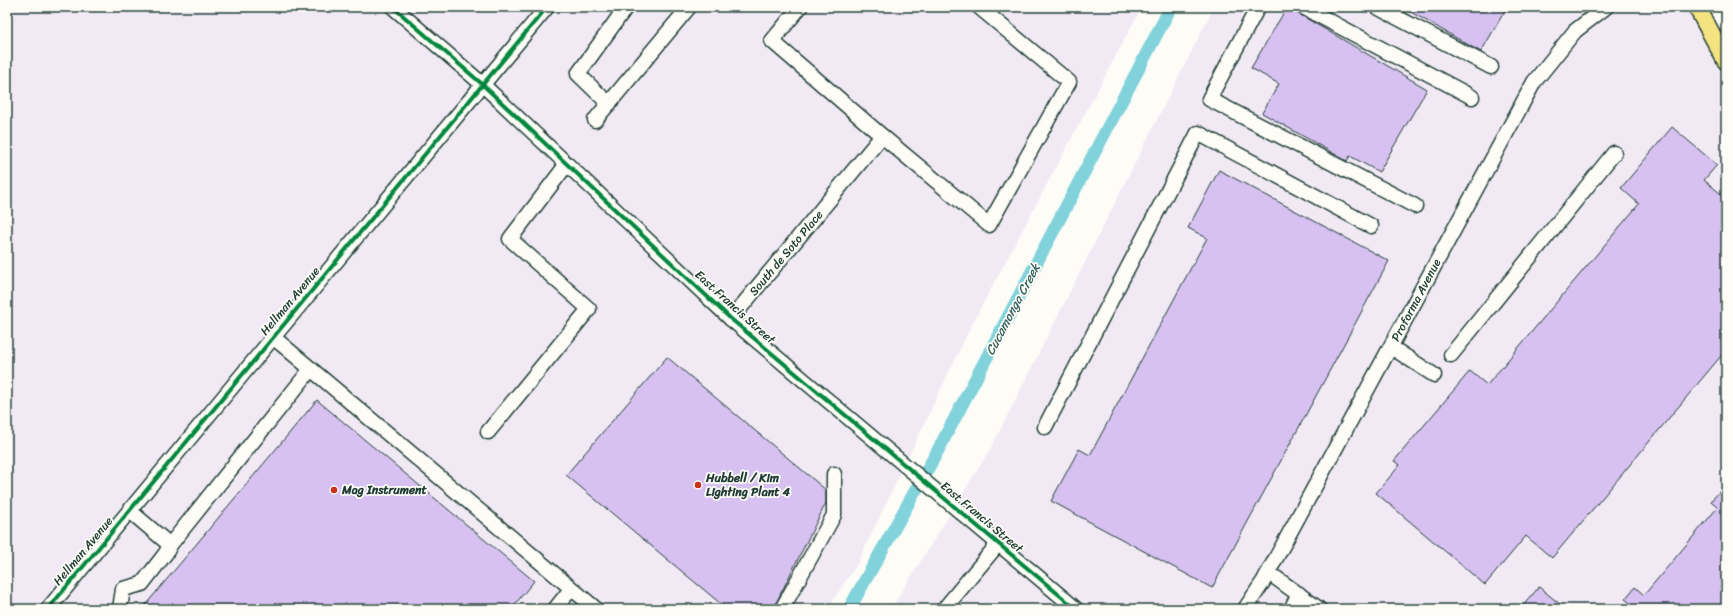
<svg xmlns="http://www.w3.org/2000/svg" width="1733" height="616" font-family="Sriracha,sans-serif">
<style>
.built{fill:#f1eaf5}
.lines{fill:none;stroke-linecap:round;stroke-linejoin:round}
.canal{stroke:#81d2da;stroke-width:13}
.building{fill:#d6c1f1;stroke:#1f3d34}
.minor-casing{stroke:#1f3d34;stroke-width:17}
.major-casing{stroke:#1f3d34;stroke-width:20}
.minor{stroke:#fdfcf7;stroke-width:14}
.major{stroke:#f5e382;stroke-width:17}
.cycleway-casing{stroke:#fdfcf7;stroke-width:6}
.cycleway{stroke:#00873e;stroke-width:4}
.poi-dot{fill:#c8321e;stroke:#fdfcf7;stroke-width:1.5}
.labels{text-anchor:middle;stroke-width:3.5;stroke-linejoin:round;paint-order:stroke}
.street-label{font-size:12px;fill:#1f3d34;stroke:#fdfcf7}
.poi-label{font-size:12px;font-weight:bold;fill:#1f3d34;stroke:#fdfcf7;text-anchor:start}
.water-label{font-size:13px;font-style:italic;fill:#38625e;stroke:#fdfcf7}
</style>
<rect width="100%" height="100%" fill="#fdfcf7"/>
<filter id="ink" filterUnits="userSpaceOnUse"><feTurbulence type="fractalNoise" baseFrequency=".025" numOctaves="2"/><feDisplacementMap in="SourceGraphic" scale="8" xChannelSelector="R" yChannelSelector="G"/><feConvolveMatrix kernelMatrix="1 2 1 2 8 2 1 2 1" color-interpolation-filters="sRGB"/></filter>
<g filter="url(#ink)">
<!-- built -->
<g class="built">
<polygon points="7,7 1142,7 971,326 856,566 827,609 7,609"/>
<polygon points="1214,7 1686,7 1726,84 1726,609 891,609 991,448"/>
</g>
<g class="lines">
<!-- canal -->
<polyline class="canal" points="849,609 936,454 1171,7"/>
</g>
<!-- building -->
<g class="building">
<polygon points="1287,7 1427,89 1379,172 1350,156 1347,161 1262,113 1279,84 1251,68"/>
<polygon points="1402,7 1507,7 1481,52"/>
<polygon points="1672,127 1717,165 1704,180 1726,198 1726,350 1552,558 1526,536 1485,585 1376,493 1400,465 1394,461 1470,371 1487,385 1639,204 1621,188"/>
<polygon points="1219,170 1389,261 1212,588 1051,501 1079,449 1090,455 1207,238 1188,228"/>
<polygon points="667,357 826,490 826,503 773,609 727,609 566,475"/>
<polygon points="317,400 534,581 511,609 142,609"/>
<polygon points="1726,484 1726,609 1638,609 1625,599 1635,587 1644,595 1718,507 1711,501"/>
<polygon points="1539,587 1566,609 1520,609"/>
</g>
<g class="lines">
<!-- minor casing -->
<g class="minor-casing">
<g id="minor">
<polyline points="393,7 482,84 731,319 1076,609"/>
<polyline points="800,7 772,41 882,136 989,225 1069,82 979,7"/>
<polyline points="1258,7 1209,99 1415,206"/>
<polyline points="1303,7 1472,97"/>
<polyline points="1377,7 1491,67"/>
<polyline points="609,104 578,74 626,7"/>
<polyline points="595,120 689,7"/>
<polyline points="731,319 882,136"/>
<polyline points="273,337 311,369"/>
<polyline points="1391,347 1434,375"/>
<polyline points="1451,355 1614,153"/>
<polyline points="1045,427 1198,133 1371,226"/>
<polyline points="488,432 589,309 510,239 567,164"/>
<polyline points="130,511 170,545 311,369 596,609"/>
<polyline points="1269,573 1319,609"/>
<polyline points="48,609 547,7"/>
<polyline points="120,609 123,589 142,584 166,553 170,545"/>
<polyline points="555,609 571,589"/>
<polyline points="782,609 834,515 834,474"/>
<polyline points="944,609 998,544"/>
<polyline points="1245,609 1263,582 1534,82 1575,31 1606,7"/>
<polyline points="1291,609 1299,594"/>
</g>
</g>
<!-- major casing -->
<g class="major-casing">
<polyline id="major" points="1697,7 1726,61"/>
</g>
<!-- minor -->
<use href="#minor" class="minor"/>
<!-- major -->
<use href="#major" class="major"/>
<!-- cycleway casing -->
<g class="cycleway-casing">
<g id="cycleway">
<polyline points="393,7 482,84 731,319 1076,609"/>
<polyline points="48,609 547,7"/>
</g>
</g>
<!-- cycleway -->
<use href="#cycleway" class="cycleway"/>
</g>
</g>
<!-- markers -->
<g class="poi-dot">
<circle cx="698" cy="485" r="4"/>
<circle cx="334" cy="490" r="4"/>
</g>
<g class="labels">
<!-- street labels -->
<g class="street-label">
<text transform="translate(786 253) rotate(-50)" y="4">South de Soto Place</text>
<text transform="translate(1416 300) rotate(-62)" y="4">Proforma Avenue</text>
<text transform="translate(290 301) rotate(-50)" y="4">Hellman Avenue</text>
<text transform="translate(735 307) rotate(42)" y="4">East Francis Street</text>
<text transform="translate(982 517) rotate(40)" y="4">East Francis Street</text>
<text transform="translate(83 551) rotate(-50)" y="4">Hellman Avenue</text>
</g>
<!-- poi labels -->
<g class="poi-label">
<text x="706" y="482">Hubbell / Kim<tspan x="706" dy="14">Lighting Plant 4</tspan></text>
<text x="342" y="494">Mag Instrument</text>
</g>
<!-- water labels -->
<g class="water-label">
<text transform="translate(1012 309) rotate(-62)" y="5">Cucamonga Creek</text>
</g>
</g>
<!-- margin -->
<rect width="1733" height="616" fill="none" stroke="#fdfcf7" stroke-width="24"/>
<rect x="12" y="12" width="1709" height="592" fill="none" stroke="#1f3d34" stroke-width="1.5" filter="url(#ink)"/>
</svg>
